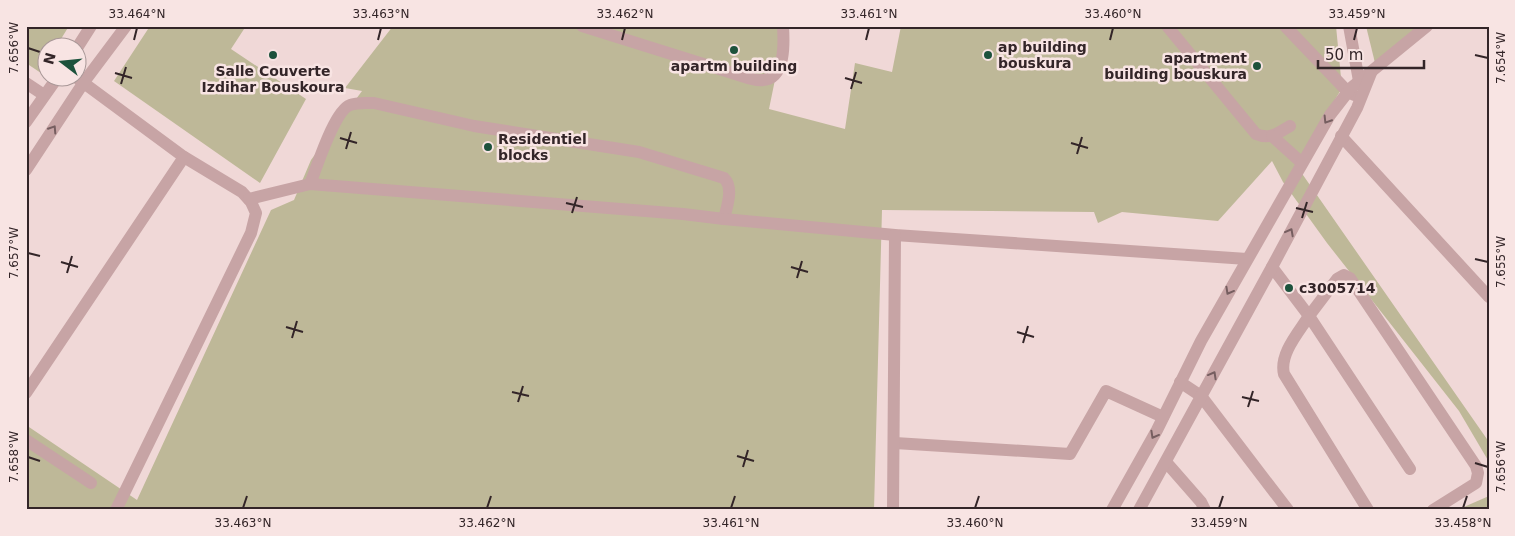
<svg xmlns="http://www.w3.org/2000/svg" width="1515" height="536" font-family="'DejaVu Sans',sans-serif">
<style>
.green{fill:#beb898}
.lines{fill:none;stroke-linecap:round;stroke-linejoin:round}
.street{stroke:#c7a4a5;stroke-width:12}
.oneway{stroke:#765e60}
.ticks{fill:none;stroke:#332528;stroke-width:2}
.poi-dot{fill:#1d523c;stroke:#f8e4e3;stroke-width:2}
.labels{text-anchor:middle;stroke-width:5;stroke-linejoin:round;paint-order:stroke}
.poi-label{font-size:14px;font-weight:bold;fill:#332528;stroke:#f8e4e3;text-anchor:start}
.neatline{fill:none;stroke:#332528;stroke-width:2}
.ticks-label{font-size:12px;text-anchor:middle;fill:#332528}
</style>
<rect width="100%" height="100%" fill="#f0d8d7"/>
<!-- green -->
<g class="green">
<polygon points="26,26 69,26 56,47 48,48 47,62 41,73 26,63"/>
<polygon points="150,26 246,26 231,49 306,99 260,183 114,81"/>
<polygon points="393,26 786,26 769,109 845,129 855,63 892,72 901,26 1336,26 1342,88 1296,165 1489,442 1489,462 1459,411 1327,243 1283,182 1272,161 1218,221 1122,212 1098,223 1094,212 882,210 874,510 26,510 26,425 137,500 271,210 294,200 311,160 362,91 345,88"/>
<polygon points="1366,26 1424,26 1375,63"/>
<polygon points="1489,496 1489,510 1457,510"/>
</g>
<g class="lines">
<!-- street -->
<g class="street">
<path d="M582,26L748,78C753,79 758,81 763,80C786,78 784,42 783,26"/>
<path d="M1167,26L1256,134C1270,140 1278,133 1290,126"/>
<polyline points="1285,26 1348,92 1354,95"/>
<polyline points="1349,26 1359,81 1362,86"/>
<polyline points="77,48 91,26"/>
<polyline points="77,78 184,157 242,192 251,202 256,213 251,233 116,510"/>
<polyline points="26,83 44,95"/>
<polyline points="26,122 57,78"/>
<polyline points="1272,136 1302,163"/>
<polyline points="1341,136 1489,297"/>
<polyline points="26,170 84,82 126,26"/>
<path d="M249,199L310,184L683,214L724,219C727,206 734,188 724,178L639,152L474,126L374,103C366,103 357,102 350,105C334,111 317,167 310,184"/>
<polyline points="724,219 895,235 1247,259"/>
<polyline points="1272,267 1309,316 1337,279 1344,275 1350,278 1476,466 1478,473 1476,483 1433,510"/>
<polyline points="1180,382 1201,396 1288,510"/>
<polyline points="26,393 184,157"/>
<polyline points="26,440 91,483"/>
<polyline points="895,443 1070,454 1106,391 1163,417"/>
<polyline points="1166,462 1201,502 1205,510"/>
<polyline points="893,510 895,235"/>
<polyline points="1112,510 1157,430 1201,341 1330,115 1351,88 1427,26"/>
<polyline points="1139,510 1272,267 1357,108 1371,73"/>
<path d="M1368,510L1284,374C1279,354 1299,332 1309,316L1410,469"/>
</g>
</g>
<!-- one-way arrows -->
<defs><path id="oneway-chevron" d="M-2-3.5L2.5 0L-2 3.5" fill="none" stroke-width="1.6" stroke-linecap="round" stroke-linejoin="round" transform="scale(1.25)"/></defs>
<g class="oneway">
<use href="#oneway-chevron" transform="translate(1327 120) rotate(122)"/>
<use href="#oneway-chevron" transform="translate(53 129) rotate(-57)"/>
<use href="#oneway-chevron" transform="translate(1290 232) rotate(-62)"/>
<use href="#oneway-chevron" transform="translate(1229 291) rotate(119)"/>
<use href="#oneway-chevron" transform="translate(1213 375) rotate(-61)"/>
<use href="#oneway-chevron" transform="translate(1154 435) rotate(119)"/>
</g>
<!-- ticks -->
<path class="ticks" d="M134,40L137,28M378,40L381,28M622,40L625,28M866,40L869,28M1110,40L1113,28M1354,40L1357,28M28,48L40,52M1475,55L1488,58M115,73L132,78M845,78L862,83M121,84L126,67M851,89L856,72M340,138L357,143M1071,143L1088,148M346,149L351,132M1077,154L1082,137M566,203L583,207M1296,208L1313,212M572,213L577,197M1302,218L1307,202M28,253L40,256M1475,259L1488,262M61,262L78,267M791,267L808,272M67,273L72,256M797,278L802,261M286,327L303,332M1017,332L1034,337M292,338L297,321M1023,343L1028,326M512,392L529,396M1242,397L1259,401M518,402L523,386M1248,407L1253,391M737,456L754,461M28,457L40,461M1475,463L1488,467M743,467L748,450M243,508L247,496M487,508L491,496M731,508L735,496M975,508L979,496M1219,508L1223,496M1463,508L1467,496"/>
<!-- markers -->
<g class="poi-dot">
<circle cx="734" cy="50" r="5"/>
<circle cx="273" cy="55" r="5"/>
<circle cx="988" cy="55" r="5"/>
<circle cx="1257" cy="66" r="5"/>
<circle cx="488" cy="147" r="5"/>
<circle cx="1289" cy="288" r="5"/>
</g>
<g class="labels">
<!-- poi labels -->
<g class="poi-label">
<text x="998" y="52">ap building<tspan x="998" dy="16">bouskura</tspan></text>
<text x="1247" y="63" text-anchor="end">apartment<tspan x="1247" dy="16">building bouskura</tspan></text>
<text x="734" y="71" text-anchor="middle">apartm building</text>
<text x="273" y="76" text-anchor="middle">Salle Couverte<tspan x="273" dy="16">Izdihar Bouskoura</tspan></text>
<text x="498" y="144">Residentiel<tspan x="498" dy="16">blocks</tspan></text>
<text x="1299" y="293">c3005714</text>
</g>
</g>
<!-- border -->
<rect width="1515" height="536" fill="none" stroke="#f8e4e3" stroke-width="55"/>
<!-- north arrow -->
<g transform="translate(62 62) rotate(286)"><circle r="24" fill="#f8e4e3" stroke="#a99898"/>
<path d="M0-4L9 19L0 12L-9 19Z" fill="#1d523c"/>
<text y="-8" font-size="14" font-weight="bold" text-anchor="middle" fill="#332528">N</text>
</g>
<!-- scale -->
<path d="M1318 60v8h106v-8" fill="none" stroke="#332528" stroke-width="2.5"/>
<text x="1325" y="60" font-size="15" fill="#332528" stroke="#f8e4e3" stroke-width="4" paint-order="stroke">50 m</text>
<rect x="28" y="28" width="1460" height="480" class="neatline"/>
<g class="ticks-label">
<text x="137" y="18">33.464°N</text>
<text x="381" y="18">33.463°N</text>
<text x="625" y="18">33.462°N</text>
<text x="869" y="18">33.461°N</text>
<text x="1113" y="18">33.460°N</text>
<text x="1357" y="18">33.459°N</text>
<text transform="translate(14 48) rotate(-90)" y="4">7.656°W</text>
<text transform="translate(1501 58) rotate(-90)" y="4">7.654°W</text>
<text transform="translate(14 253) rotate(-90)" y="4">7.657°W</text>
<text transform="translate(1501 262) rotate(-90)" y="4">7.655°W</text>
<text transform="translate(14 457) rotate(-90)" y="4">7.658°W</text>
<text transform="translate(1501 467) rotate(-90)" y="4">7.656°W</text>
<text x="243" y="527">33.463°N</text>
<text x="487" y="527">33.462°N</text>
<text x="731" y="527">33.461°N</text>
<text x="975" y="527">33.460°N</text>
<text x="1219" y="527">33.459°N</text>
<text x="1463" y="527">33.458°N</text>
</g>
</svg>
